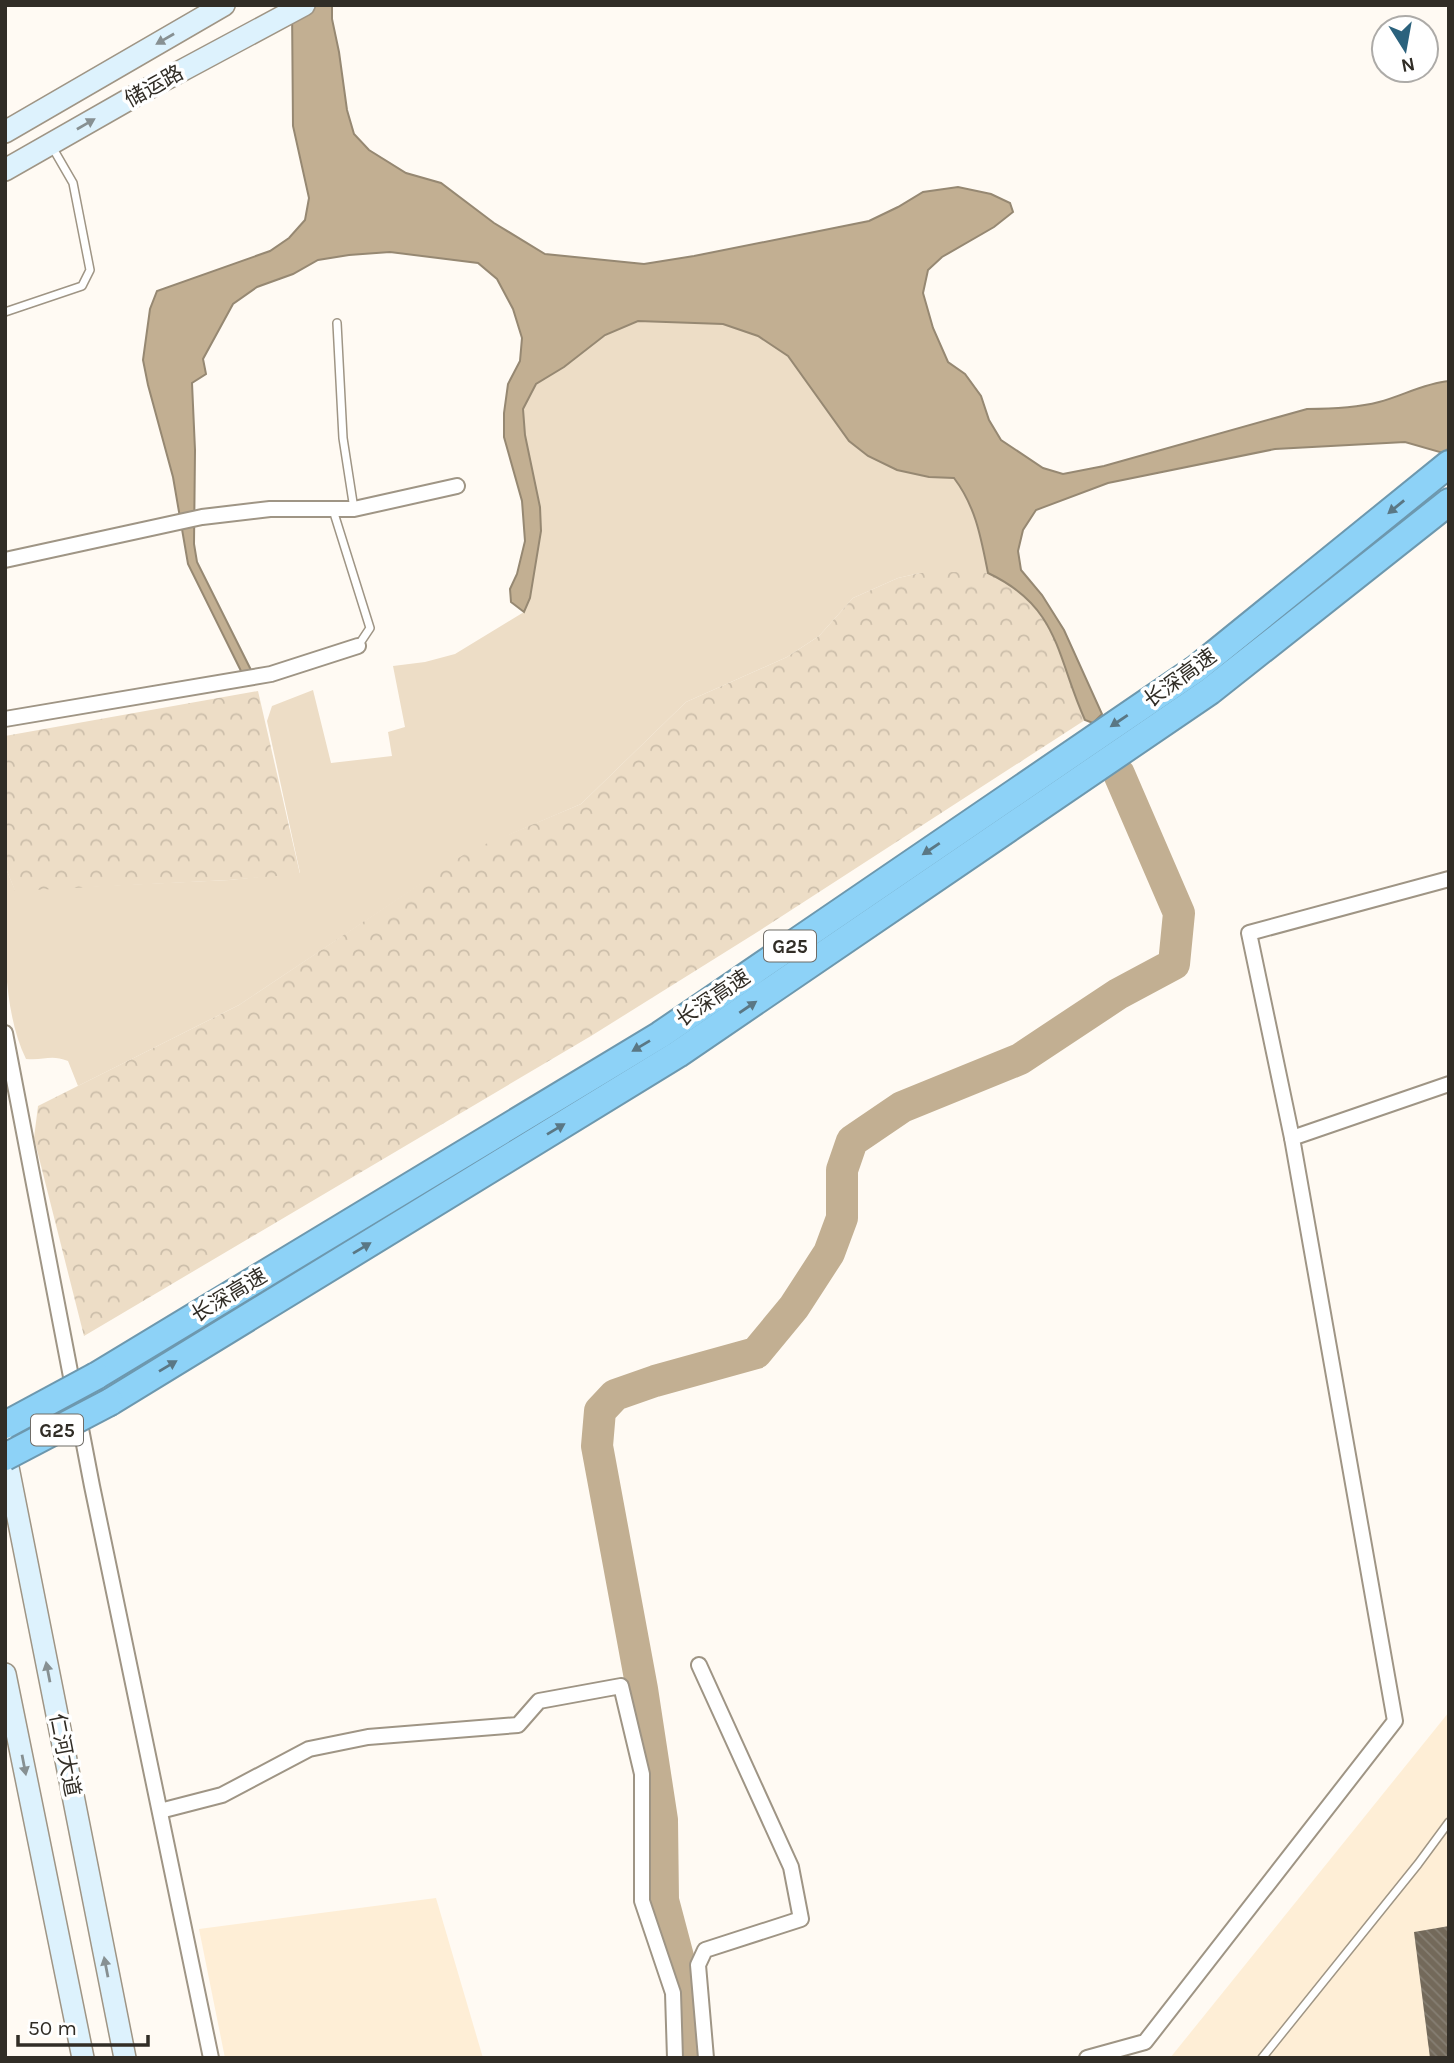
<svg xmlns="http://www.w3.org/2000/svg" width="1454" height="2063" font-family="Karla,'Noto Sans SC',sans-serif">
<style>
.built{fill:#feeed6}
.grass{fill:#edddc6}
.forest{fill:url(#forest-crowns)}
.water{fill:#c2af92;stroke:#968872;stroke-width:2}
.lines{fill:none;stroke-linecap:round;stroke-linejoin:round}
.river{stroke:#c2af92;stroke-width:32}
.building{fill:url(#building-back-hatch)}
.service-casing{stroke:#9f9585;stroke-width:10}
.minor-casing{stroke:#9f9585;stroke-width:18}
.secondary-casing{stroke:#9f9585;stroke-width:24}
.motorway-casing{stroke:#6d98ae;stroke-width:30}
.service{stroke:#fff;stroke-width:7}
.minor{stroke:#fff;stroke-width:14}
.secondary{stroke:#ddf2fd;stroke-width:21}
.motorway{stroke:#8dd2f7;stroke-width:26}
.motorway-bridge-casing{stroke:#6d98ae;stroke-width:30;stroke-linecap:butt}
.motorway-bridge{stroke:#8dd2f7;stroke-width:26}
.oneway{fill:#879092}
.oneway2{fill:#5a7784}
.labels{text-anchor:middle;stroke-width:7;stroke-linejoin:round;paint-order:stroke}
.shield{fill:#fff;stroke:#6f6c67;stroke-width:2}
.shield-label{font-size:19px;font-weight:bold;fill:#312d26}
.street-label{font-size:21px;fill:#312d26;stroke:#fff}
</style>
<defs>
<pattern id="forest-crowns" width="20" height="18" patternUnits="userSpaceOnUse" patternTransform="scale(1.75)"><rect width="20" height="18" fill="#edddc6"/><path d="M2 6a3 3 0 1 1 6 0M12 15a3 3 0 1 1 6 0" fill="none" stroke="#ccbeaa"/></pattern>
<pattern id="building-back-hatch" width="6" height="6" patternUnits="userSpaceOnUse" patternTransform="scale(1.75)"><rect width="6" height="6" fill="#73695a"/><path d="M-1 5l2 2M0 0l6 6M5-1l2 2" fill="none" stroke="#867f73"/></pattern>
</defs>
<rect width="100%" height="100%" fill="#fffaf3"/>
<!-- built -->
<g class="built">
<polygon points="1449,1712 1449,2058 1170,2058"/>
<polygon points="436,1898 483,2058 225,2058 199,1929"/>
</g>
<!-- grass -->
<path class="grass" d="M638,321L723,324L758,336L788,356L809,383L929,477L954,478C976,507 981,538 988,573H920L898,578L853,598L819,636L787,657L686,702L581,804L469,852L239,1005L78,1086L68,1061C50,1054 44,1061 26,1059C0,1006 5,925 5,866L15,890L229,880L300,873L267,721L272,706L313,690L331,763L392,756L388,732L405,727L393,666L425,662L455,654L524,612L530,598L541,531L540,507L525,435L523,409L536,384L564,367L605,335Z"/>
<!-- forest -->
<g class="forest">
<path d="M920,573C942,573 965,570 986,573C1014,577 1042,609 1053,633C1066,661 1072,692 1085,720L759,931L591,1036L84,1336L34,1138L38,1106L239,1005L469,851L581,804L686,702L787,657L819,636L853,598L898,578Z"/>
<polygon points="258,691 300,874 229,880 15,891 5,866 5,736"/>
</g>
<!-- water -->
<path class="water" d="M292,5H332V19L339,52L347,110L354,134L369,150L406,173L441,183L494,223L545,254L644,264L694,256L869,221L898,207L923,192L958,187L991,194L1010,203L1013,212L994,227L942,257L928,270L923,293L933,328L948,362L965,374L981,396L989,420L1001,440L1043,468L1063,474L1104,466L1307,409C1330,409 1356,408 1379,402C1402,396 1425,383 1449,381V448L1443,453L1405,442L1275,449L1108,483L1036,510L1023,530L1018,551L1021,570L1042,595L1064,630L1102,714L1093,723L1085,720C1056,656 1060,607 988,573C981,538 976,507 954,478L929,477L897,470L868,456L849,441L788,356L758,336L723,324L638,321L605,335L564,367L536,384L523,409L525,435L540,507L541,531L530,598L524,612L511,602L510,589L517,574L525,541L522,501L504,437V413L508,384L520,361L522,338L513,309L497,279L478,263L390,252L349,255L318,260L293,274L257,287L233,304L203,359L206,374L192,383L195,450L194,544L197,562L251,670L242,673L188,564L173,477L148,385L143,360L150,309L157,291L270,251L289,238L305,220L309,198L293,126Z"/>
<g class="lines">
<!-- river -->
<polyline class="river" points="687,2058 686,1987 663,1900 662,1820 642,1689 597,1446 600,1411 615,1395 655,1381 756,1353 794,1307 829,1253 842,1218 842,1170 852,1141 902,1107 1020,1059 1118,994 1174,964 1179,913 1119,774"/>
</g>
<!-- building -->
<polygon class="building" points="1449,1926 1449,2058 1430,2058 1414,1932"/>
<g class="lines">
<!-- service casing -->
<g class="service-casing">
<g id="service">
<polyline points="5,312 82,286 90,270 73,183 51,145"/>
<polyline points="337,323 343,438 354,509"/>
<polyline points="333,510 370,628 358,646"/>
<polyline points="1262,2058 1418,1864 1449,1822"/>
</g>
</g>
<!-- minor casing -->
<g class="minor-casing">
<g id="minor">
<polyline points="5,560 202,517 270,509 354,509 457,486"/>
<polyline points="5,719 271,674 358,646"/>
<polyline points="5,1033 92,1486 211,2058"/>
<polyline points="1292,1138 1249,933 1449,879"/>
<polyline points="699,1665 791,1867 801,1919 705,1950 698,1965 706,2058"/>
<polyline points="160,1811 222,1795 309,1749 368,1737 518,1725 539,1701 621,1686 642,1774 642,1901 673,1993 675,2058"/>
<polyline points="1087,2058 1145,2042 1395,1721 1292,1138 1449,1084"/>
</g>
</g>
<!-- secondary casing -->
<g class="secondary-casing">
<g id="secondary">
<polyline points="5,132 224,5"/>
<polyline points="5,170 140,93 304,5"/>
<polyline points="5,1452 125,2058"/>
<polyline points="5,1674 83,2058"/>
</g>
</g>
<!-- motorway casing -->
<g class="motorway-casing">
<g id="motorway">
<polyline points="96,1376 660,1035 1196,669 1449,464"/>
<polyline points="110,1402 678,1054 1210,691 1449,502"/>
</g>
</g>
<!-- service -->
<use href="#service" class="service"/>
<!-- minor -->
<use href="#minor" class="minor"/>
<!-- secondary -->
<use href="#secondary" class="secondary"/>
<!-- motorway -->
<use href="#motorway" class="motorway"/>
<!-- motorway-bridge casing -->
<g class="motorway-bridge-casing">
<g id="motorway-bridge">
<polyline points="5,1425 96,1376"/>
<polyline points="5,1457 110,1402"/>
</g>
</g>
<!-- motorway-bridge -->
<use href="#motorway-bridge" class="motorway-bridge"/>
</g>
<!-- one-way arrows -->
<defs><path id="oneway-solid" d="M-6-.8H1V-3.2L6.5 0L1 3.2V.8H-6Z" transform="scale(1.75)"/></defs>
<g class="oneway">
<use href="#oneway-solid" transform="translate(165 39) rotate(150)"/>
<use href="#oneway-solid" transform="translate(86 124) rotate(-30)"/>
<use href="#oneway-solid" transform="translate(48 1672) rotate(-101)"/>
<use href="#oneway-solid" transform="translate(24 1765) rotate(79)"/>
<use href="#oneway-solid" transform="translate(106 1967) rotate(-101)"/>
</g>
<g class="oneway2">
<use href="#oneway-solid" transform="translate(1396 507) rotate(141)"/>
<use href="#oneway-solid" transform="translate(1119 721) rotate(146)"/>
<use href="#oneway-solid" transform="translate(931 849) rotate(146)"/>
<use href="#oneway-solid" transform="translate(748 1007) rotate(-34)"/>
<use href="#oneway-solid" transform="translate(641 1046) rotate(149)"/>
<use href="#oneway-solid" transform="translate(556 1129) rotate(-31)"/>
<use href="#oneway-solid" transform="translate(362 1248) rotate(-31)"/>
<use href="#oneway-solid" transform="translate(168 1366) rotate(-31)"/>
</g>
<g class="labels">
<!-- shield labels -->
<g class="shield">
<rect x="764" y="930.5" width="52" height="31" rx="5"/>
<rect x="31" y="1414.5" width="52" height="31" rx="5"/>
</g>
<g class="shield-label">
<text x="790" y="953">G25</text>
<text x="57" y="1437">G25</text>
</g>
<!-- street labels -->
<g class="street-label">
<text transform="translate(154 86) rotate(-29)" y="7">储运路</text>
<text transform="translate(1180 678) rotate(-36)" y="7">长深高速</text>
<text transform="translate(713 998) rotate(-34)" y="7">长深高速</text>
<text transform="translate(229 1295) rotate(-31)" y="7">长深高速</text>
<text transform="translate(65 1755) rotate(79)" y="7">仁河大道</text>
</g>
</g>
<!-- border -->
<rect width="1454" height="2063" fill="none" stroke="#312d26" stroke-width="14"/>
<!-- north arrow -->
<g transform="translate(1405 49) rotate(169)"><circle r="33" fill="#ffffff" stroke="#adaba8" stroke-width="2"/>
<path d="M0-5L12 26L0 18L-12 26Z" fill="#2b627d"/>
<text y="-10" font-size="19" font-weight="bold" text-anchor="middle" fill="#312d26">N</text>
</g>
<!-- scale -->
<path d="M18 2035v10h130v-10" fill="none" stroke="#312d26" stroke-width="3.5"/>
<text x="28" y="2035" font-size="21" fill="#312d26" stroke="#ffffff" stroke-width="5" paint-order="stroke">50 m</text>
</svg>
